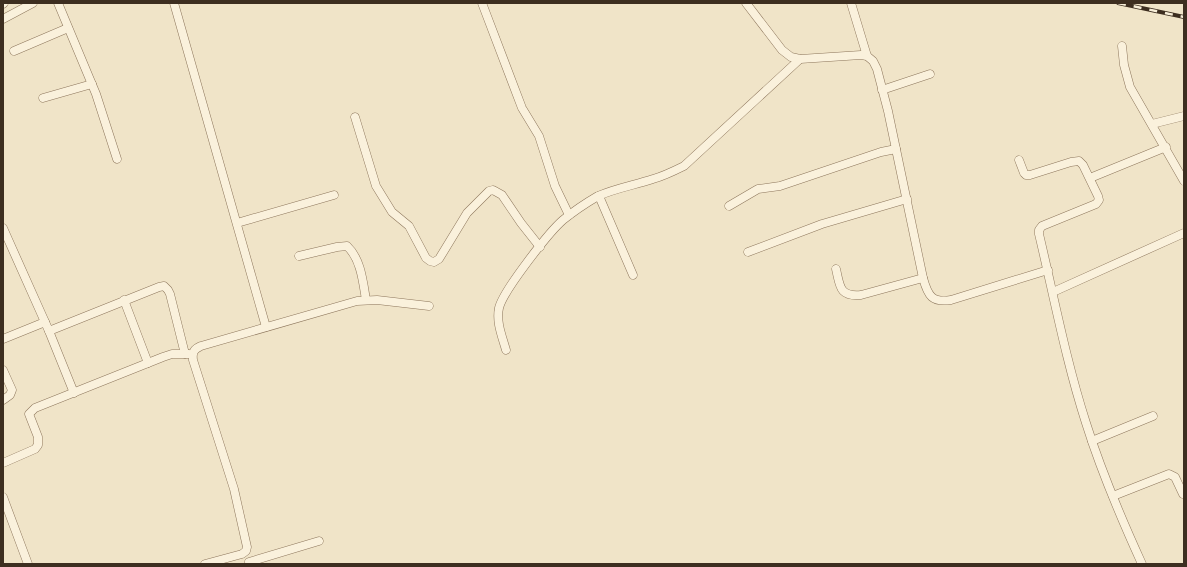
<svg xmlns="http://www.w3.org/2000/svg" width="1187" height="567" font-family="'Noto Serif',serif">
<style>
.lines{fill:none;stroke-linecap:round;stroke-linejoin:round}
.minor-casing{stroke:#8d765c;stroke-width:9}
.path{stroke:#8d765c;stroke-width:1.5;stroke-dasharray:3 2;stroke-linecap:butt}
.minor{stroke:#faf1dc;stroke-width:8}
.rail-casing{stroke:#3d2e20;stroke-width:4}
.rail{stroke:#f7eed8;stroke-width:2.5;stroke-dasharray:8;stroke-linecap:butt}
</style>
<rect width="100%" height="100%" fill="#f0e4c8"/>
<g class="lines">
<!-- minor casing -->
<g class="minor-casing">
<g id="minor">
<polyline points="58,3 96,94 117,159"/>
<polyline points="174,3 266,327"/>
<polyline points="482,3 522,108 539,136 555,186 569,215"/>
<path d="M746,3L782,50L791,57L800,59L861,55L867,56L873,61L877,69L888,111L923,278C928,296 932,303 951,300L1048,270"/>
<polyline points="851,3 867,56"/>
<polyline points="3,4 4,3"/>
<polyline points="3,19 33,3"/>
<polyline points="1122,46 1124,65 1130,87 1184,181"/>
<polyline points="14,51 68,28"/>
<polyline points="882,90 930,74"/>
<polyline points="43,98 92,84"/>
<polyline points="355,117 376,186 392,212 409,226 426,258 430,261 434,262 439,259 467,213 489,191 493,190 502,195 521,223 540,247"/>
<polyline points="1152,124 1184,116"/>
<path d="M1019,160L1024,173L1026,175H1030L1071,162L1079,161L1083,165L1098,196L1099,200L1096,204L1042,226L1039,230V234C1054,297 1066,361 1086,423C1101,471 1121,518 1142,564"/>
<polyline points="1090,178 1166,147"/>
<polyline points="599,196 633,275"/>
<polyline points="729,206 758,189 780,186 881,152 896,149"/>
<polyline points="237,223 334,195"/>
<polyline points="3,228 49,331 159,287 164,286 168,290 170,294 185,354"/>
<polyline points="748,252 822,224 907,199"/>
<path d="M299,256L337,247L347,246C361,259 363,282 366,300"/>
<path d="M836,269C840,286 839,297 861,295L923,278"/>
<polyline points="1053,292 1184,233"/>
<polyline points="124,300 148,363"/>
<polyline points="49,331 74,393"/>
<polyline points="3,339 45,322"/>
<path d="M506,350C502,336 496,322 499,308C503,291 549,232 563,220C574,211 586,203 598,196C616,188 635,185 653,179C664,176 674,171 684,166L800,59"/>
<polyline points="3,370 12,390 10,395 3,400"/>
<polyline points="1092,441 1153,416"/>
<polyline points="3,463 35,449 38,445 38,437 29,414 35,408 163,357 172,354 189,354"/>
<polyline points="1113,496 1169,474 1175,477 1183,494"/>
<polyline points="3,497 28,564"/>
<polyline points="249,562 319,541"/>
<path d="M205,564L242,554L246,551L247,547L234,489L193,360C192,352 194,349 201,346L357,301L377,300L429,306"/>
</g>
</g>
<!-- path -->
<polyline class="path" points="1061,3 1062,3"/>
<!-- minor -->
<use href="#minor" class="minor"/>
<!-- rail casing -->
<g class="rail-casing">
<polyline id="rail" points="1118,3 1184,17"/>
</g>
<!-- rail -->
<use href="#rail" class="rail"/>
</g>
<!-- border -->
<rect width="1187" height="567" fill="none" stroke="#3d2e20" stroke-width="8"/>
</svg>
